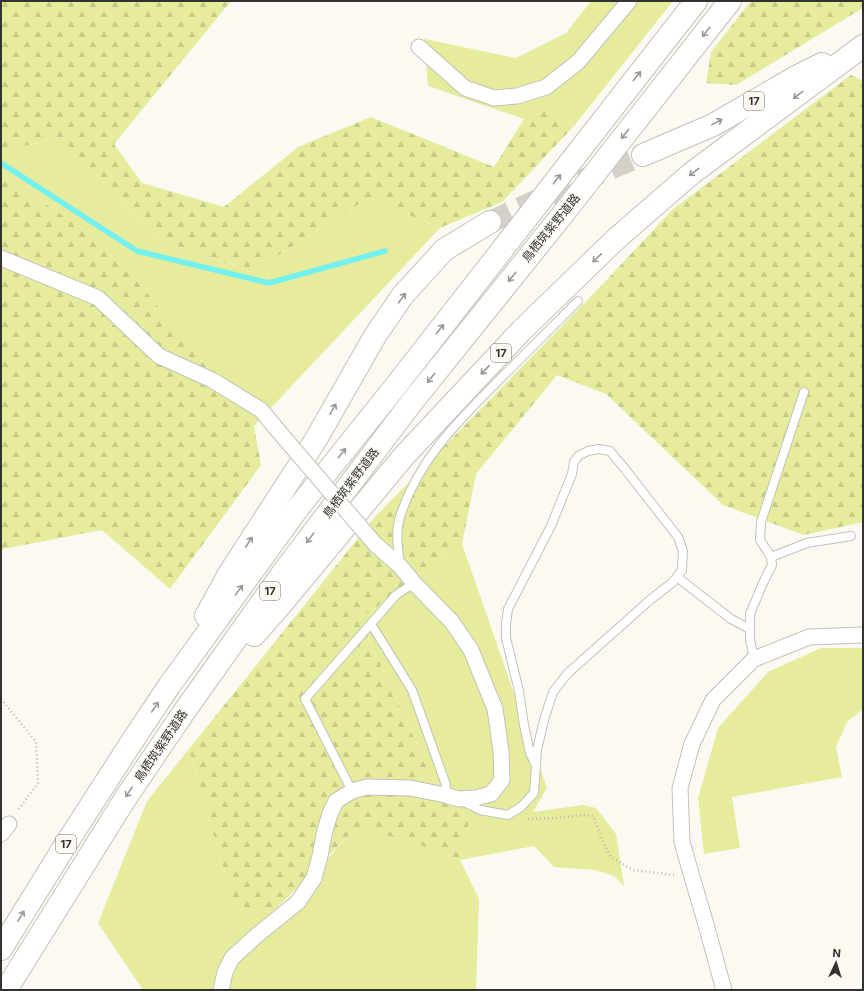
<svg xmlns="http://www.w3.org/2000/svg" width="864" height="991" font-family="Inter,'Noto Sans JP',sans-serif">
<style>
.green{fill:#e7ec9d}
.forest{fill:url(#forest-firs)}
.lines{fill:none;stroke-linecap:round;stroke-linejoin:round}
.stream{stroke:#73f0f0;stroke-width:5.5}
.primary-tunnel{stroke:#d3d1ca;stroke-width:22;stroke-dasharray:22 11;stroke-linecap:butt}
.service-casing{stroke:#c3c1b9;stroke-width:10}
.minor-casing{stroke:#c3c1b9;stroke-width:17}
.primary-casing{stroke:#c3c1b9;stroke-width:24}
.path{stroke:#bbbab3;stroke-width:2.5;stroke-dasharray:1 3;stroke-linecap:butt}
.service{stroke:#fff;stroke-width:8}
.minor{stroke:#fff;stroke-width:15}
.primary{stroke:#fff;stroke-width:22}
.minor-bridge-casing{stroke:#c3c1b9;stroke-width:17;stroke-linecap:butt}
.minor-bridge{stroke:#fff;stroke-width:15}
.oneway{stroke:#989897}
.labels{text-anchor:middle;stroke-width:3.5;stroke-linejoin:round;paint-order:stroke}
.shield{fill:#fbf9f1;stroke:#6e6e69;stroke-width:1}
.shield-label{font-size:11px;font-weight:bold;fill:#32322f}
.street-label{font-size:12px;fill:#32322f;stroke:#fbf9f1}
</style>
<defs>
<pattern id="forest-firs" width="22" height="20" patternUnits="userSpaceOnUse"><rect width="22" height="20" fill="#e7ec9d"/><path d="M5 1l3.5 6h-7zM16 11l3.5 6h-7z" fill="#c7cb88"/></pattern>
</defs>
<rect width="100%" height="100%" fill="#fbf9f1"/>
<!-- green -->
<g class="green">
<polygon points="591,1 673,1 574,126 555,108 524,119 428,86 424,39 516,58 566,33"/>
<polygon points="60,137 159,240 252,272 369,198 440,228 254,426 111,248 1,174 1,152"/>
<polygon points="462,544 547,788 533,812 583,805 596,808 616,834 624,886 614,876 595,870 554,867 534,846 460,860 479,899 476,990 143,990 98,923 147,801 189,749 235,909 273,912 305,884 348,836 364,831 407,840 460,860 469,821 432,778 360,619"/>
<polygon points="821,648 863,648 863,709 847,722 836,747 842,777 732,797 740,848 704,854 698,798 718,728 768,672"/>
</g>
<!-- forest -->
<g class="forest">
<polygon points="1,1 231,1 114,144 142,183 224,207 298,147 371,117 494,167 524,119 555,108 574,126 502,202 440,228 369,198 252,272 159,240 60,137 1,152"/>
<polygon points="751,1 863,1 863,8 736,85 706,83 711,52"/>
<polygon points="851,75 863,81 863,522 804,535 723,505 606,394 557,375 476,474 462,544 360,619 432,778 469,821 460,860 407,840 364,831 348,836 273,912 235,909 189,749 375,517 601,286 672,210"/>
<polygon points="1,174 111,248 254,426 261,465 170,589 102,530 3,549 1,552"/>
</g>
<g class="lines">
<!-- stream -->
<polyline class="stream" points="1,163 137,251 269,283 385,251"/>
<!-- primary-tunnel -->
<polyline class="primary-tunnel" points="490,222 566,187 643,155"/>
<!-- service casing -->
<g class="service-casing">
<g id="service">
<polyline points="771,557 807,543 851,536"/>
<path d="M400,565C398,549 395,533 400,517C418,459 461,418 503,376C528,351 553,326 578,301"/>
<polyline points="677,577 731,619 750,629"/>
<polyline points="371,624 412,690 446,785 445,795"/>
<polyline points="754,659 750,639 750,614 763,583 772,565 771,557 760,540 761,522 804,392"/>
<polyline points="352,791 305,699 396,595 414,583"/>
<polyline points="462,801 480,810 508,815 521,807 534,793 537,750 544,720 553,692 568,673 650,600 673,582 682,570 683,551 678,537 625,469 610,451 599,449 588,451 578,456 574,462 572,474 551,526 508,609 506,623 506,638 519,691 524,725 530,753 536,765"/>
</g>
</g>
<!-- minor casing -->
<g class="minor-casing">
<g id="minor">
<polyline points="419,47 465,88 494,98 517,96 546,87 578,62 629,1"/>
<polyline points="1,258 98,298 159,356 212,380 261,410 275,427"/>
<polyline points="1,834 9,824"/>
<polyline points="221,990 225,972 232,958 256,936 298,902 314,878 320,856 325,830 330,814 336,801 352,791 367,787 410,788 445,795 458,799 475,798 491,794 502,780 501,751 495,709 471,650 452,622 414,583 400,566 375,544"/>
<polyline points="724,990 705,921 692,877 682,842 680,788 692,744 713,700 754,659 809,637 863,635"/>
</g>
</g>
<!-- primary casing -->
<g class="primary-casing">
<g id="primary">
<polyline points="643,155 713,125 796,77 822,64"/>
<polyline points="206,616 229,574 315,441 375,336 403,295 444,250 490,222"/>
<polyline points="254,635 283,602 404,456 521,331 616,239 692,173 863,46"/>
<polyline points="1,949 66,844 133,740 169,686 298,508 395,387 696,1"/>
<polyline points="6,990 125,799 186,709 282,574 412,402 563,214 730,1"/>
</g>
</g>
<!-- path -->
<g class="path">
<polyline points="1,699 36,742 38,783 18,810"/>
<polyline points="528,819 558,818 583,815 593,816 605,846 611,857 633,870 674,875"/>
</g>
<!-- service -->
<use href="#service" class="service"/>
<!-- minor -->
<use href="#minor" class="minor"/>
<!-- primary -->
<use href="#primary" class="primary"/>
<!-- minor-bridge casing -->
<g class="minor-bridge-casing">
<polyline id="minor-bridge" points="275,427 375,544"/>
</g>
<!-- minor-bridge -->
<use href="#minor-bridge" class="minor-bridge"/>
</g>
<!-- one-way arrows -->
<defs><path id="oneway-shaft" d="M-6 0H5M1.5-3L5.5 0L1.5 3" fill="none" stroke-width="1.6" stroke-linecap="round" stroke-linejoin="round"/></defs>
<g class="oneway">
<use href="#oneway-shaft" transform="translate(706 32) rotate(128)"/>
<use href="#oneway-shaft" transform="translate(637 76) rotate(-52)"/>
<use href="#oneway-shaft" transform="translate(798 95) rotate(143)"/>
<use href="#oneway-shaft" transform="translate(717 122) rotate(-29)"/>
<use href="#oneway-shaft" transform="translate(625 134) rotate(128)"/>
<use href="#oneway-shaft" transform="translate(694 172) rotate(142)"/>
<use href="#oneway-shaft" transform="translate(557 179) rotate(-52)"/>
<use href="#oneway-shaft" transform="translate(597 258) rotate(136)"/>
<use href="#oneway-shaft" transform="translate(512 277) rotate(129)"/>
<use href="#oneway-shaft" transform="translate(402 298) rotate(-54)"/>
<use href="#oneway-shaft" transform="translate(440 329) rotate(-52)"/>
<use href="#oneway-shaft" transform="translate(485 370) rotate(133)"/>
<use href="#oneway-shaft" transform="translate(431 378) rotate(129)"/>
<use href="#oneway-shaft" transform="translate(333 409) rotate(-60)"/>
<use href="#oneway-shaft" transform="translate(342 453) rotate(-52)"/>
<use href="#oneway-shaft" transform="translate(310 538) rotate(127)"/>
<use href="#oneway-shaft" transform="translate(249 542) rotate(-57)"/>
<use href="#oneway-shaft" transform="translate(239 590) rotate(-54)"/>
<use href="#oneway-shaft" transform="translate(155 707) rotate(-56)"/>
<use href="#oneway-shaft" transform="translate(129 792) rotate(124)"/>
<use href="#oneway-shaft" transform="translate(21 916) rotate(-58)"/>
</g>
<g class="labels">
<!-- shield labels -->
<g class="shield">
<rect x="744" y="92" width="20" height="18" rx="3"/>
<rect x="491" y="344" width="20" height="18" rx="3"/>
<rect x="260" y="582" width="20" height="18" rx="3"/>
<rect x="56" y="835" width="20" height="18" rx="3"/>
</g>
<g class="shield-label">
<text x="754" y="105">17</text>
<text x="501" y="357">17</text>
<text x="270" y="595">17</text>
<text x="66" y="848">17</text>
</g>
<!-- street labels -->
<g class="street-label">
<text transform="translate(551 228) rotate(-51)" y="4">鳥栖筑紫野道路</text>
<text transform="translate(351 483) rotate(-53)" y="4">鳥栖筑紫野道路</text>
<text transform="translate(161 746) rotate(-56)" y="4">鳥栖筑紫野道路</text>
</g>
</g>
<!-- border -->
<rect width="864" height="991" fill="none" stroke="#32322f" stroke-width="4"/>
<!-- north arrow -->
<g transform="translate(836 963) rotate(4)" stroke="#fbf9f1" stroke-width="3" paint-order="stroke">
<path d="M0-3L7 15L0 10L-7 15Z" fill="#32322f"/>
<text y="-6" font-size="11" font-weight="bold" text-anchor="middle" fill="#32322f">N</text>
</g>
</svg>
